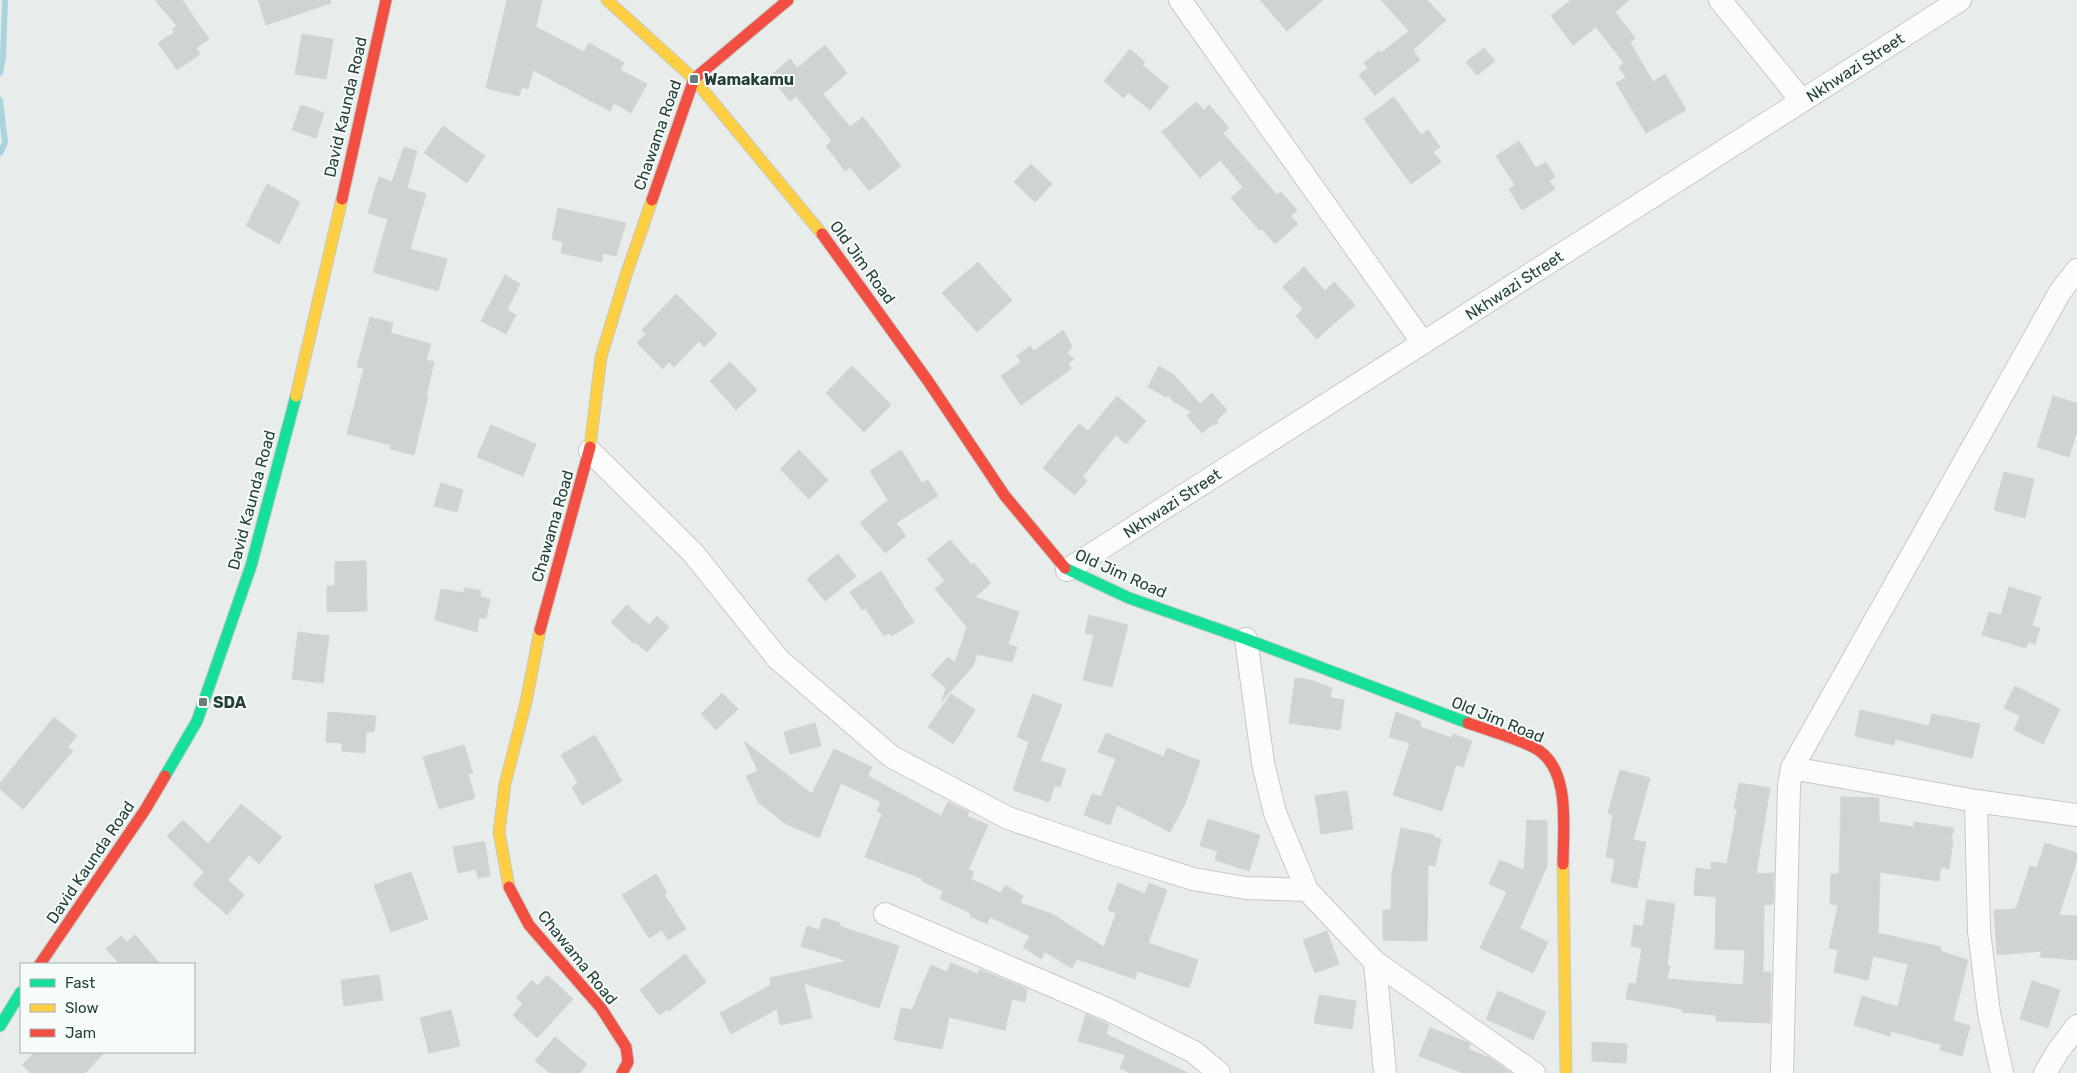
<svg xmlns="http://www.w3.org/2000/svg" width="2077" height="1073" font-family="Rubik,sans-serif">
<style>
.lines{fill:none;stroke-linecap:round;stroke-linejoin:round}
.stream{stroke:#a9d4db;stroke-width:6}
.building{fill:#cfd4d2;stroke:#d1d6d4}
.street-casing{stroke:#c5cac8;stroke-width:24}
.fast-casing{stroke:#c3cbc8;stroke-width:13}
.slow-casing{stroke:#c3cbc8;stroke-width:13}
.jam-casing{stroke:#c3cbc8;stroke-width:13}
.street{stroke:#fcfcfc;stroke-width:22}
.fast{stroke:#16e098;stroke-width:11}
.slow{stroke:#ffcf43;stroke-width:11}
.jam{stroke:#f24e42;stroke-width:11}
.poi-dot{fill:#697e78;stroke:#f7fbf9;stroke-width:2}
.labels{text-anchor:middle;stroke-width:4;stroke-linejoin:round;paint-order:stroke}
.street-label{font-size:16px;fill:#24423a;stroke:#f7fbf9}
.poi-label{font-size:16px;font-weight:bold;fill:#24423a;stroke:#f7fbf9;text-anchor:start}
</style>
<rect width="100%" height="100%" fill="#e8edeb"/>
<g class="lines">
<!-- stream -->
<g class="stream">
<polyline points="0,73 3,57 5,0"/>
<polyline points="0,100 5,143 0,153"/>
</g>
</g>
<!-- building -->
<g class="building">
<polygon points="155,0 182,0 209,39 196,48 200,54 177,70 158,43 175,32 172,29 177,26"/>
<polygon points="258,0 330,0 331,3 266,25"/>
<polygon points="507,0 542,0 536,27 584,52 589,43 624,63 620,70 647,84 631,113 614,103 610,111 533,70 528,89 522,87 519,96 486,88"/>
<polygon points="1260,0 1323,0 1287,31"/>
<polygon points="1381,0 1427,0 1446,20 1413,50 1420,60 1375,95 1359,75 1368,68 1364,63 1379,51 1381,53 1409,31"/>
<polygon points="1571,0 1629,0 1615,12 1635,38 1630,42 1653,82 1665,74 1686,110 1646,133 1616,83 1626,78 1619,67 1624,63 1596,27 1573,45 1551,16"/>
<polygon points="302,34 333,39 326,79 295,74"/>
<polygon points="825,45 847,73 823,94 850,127 863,117 901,166 869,191 850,167 845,171 826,146 832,141 796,96 790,101 770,76 790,59 797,68"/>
<polygon points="1484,48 1495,61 1477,75 1466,62"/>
<polygon points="1130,49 1145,62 1142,65 1169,87 1150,110 1128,92 1124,98 1104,81"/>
<polygon points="1394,97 1421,135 1428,130 1440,147 1433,152 1441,162 1411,184 1364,119"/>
<polygon points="1196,102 1204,110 1209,105 1229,128 1223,133 1277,195 1281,192 1297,210 1291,216 1298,224 1275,244 1262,229 1260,231 1231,198 1243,187 1220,160 1200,178 1162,132"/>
<polygon points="301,105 324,113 316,138 292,130"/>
<polygon points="443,126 485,156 467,183 424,153"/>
<polygon points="1519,141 1536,168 1546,162 1555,177 1549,181 1555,189 1522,210 1509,189 1515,185 1496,156"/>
<polygon points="404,147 417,151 407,188 426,194 410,249 447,259 438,291 373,272 388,219 368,213 379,177 392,182"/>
<polygon points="1031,164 1052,184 1035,202 1014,182"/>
<polygon points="267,184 300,202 279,244 246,226"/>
<polygon points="558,208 626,223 616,256 603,253 602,262 561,253 563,242 552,239"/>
<polygon points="978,262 1012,300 977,332 942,293"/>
<polygon points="1304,267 1325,291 1334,282 1355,305 1317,339 1296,316 1303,309 1283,287"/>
<polygon points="505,275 520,284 507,310 516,315 506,334 481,321"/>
<polygon points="676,294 717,334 704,347 699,341 674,367 669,362 663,369 637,343 646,334 642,330"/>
<polygon points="370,317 393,323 391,333 431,344 426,360 434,362 426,396 428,396 414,455 390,449 391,445 347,434 364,368 357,367"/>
<polygon points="1063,330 1072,346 1067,353 1074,359 1068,363 1071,369 1021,405 1001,376 1021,362 1017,356 1030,346 1034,351"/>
<polygon points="730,362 757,390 736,410 710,381"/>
<polygon points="852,366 891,405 864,432 826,393"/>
<polygon points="1159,366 1174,375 1200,404 1212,393 1227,410 1216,421 1218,423 1216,425 1213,424 1202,433 1187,416 1192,412 1174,402 1168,395 1166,397 1148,387"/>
<polygon points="1117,396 1146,421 1126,444 1116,435 1082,477 1087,481 1075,495 1043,468 1079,424 1088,431"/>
<polygon points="2053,396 2077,403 2077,431 2069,457 2037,447"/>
<polygon points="491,425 536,444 523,476 477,457"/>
<polygon points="799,450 828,480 809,499 780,469"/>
<polygon points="901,450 922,483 928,480 938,496 896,523 906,536 885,553 860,523 888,500 870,471"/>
<polygon points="2004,472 2034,479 2025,518 1994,510"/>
<polygon points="441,483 463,490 457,512 434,506"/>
<polygon points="950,540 972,565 974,563 991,583 975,597 1019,612 1008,644 1017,647 1012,662 977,654 973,666 942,701 946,688 931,675 948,657 955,663 967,627 935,589 945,581 927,559"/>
<polygon points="838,554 856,576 825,601 807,579"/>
<polygon points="366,561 367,611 327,612 327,586 335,586 335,562"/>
<polygon points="881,571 914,622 892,636 889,633 884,636 865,608 862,610 850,592"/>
<polygon points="2009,587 2041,597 2032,626 2040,628 2035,644 2028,642 2026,648 1982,635 1989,612 2001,615"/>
<polygon points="465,588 481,591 480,597 490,599 486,619 479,617 477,632 435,620 441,589 464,593"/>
<polygon points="627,605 649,625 657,616 669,627 647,652 635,642 634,644 611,622"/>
<polygon points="1089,615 1128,625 1112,687 1083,680 1094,635 1085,633"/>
<polygon points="298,632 329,636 323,683 292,679"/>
<polygon points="1295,678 1310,680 1332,688 1330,698 1344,700 1340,730 1289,723"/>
<polygon points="2015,686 2060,709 2043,744 2014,730 2020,716 2004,708"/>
<polygon points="722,693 738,709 716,730 701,714"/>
<polygon points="951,694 975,710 953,744 928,727"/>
<polygon points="1033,694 1062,705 1040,761 1066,769 1060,787 1055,785 1049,802 1013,790 1029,742 1017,737"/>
<polygon points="1860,710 1929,726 1932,714 1980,724 1972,758 1895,739 1894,745 1855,736"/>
<polygon points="328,712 376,716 374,732 366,732 365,753 342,751 342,743 326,742"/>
<polygon points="1396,712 1421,722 1420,727 1452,738 1453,734 1472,741 1463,767 1456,765 1442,811 1393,795 1410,743 1389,737"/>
<polygon points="54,717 77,736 68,747 73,751 23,809 0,789 0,783"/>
<polygon points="815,723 821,746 790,754 784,732"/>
<polygon points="1106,733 1164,757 1167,748 1200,761 1185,804 1170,832 1117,805 1110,825 1084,815 1092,794 1101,797 1116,759 1098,752"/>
<polygon points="595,735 622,781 582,805 572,787 578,783 561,755"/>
<polygon points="744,741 812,794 834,749 872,767 868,776 941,816 948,802 969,812 967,816 988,825 968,870 974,872 971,879 1001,893 1005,885 1023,896 1020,903 1052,914 1104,947 1116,913 1108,910 1118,883 1145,894 1149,883 1167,890 1148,943 1198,960 1189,988 1137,971 1135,979 1077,959 1072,968 1045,952 1041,959 1023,947 1030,936 990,917 987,924 970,916 971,913 940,899 943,891 922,881 923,879 865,857 882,814 877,811 881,802 841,783 819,838 786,824 759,803 746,776 758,771"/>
<polygon points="464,745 473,773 468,774 475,798 439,809 423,757"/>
<polygon points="1620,770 1650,778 1633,840 1646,842 1637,888 1611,882 1615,859 1606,857 1613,815 1608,813"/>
<polygon points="1739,783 1770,788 1756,874 1774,873 1773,904 1764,905 1763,972 1771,972 1770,1023 1716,1021 1716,1015 1682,1012 1682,1009 1626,999 1629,983 1636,984 1642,948 1631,946 1634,925 1643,926 1647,900 1675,904 1667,965 1670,966 1667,979 1743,985 1745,950 1715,949 1716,897 1694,895 1696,868 1711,870 1711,862 1727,864 1737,809 1734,809"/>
<polygon points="1347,791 1353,829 1321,834 1315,796"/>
<polygon points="1841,797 1879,798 1879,822 1914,827 1914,822 1954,828 1951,839 1953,840 1949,869 1941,867 1939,881 1880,872 1878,933 1941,947 1940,951 1968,960 1953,1021 1970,1026 1962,1056 1940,1050 1942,1045 1891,1031 1890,1036 1854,1025 1862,996 1898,1007 1908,964 1873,956 1868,980 1834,972 1838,950 1829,948 1838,905 1830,904 1831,874 1839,874"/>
<polygon points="241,804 282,837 259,864 249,855 228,880 244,895 227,915 193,885 204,872 167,836 183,820 208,844"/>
<polygon points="1208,819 1260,835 1249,871 1215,860 1218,851 1200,846"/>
<polygon points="1527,820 1547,821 1547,866 1520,928 1548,942 1533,973 1480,948 1507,892 1489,884 1500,860 1524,870"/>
<polygon points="1401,828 1434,835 1433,837 1441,839 1435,866 1428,865 1427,941 1383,940 1383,910 1391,910 1392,873"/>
<polygon points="480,842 485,842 490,876 478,878 476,869 458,873 453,847"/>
<polygon points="2045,843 2077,853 2077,859 2059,915 2077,916 2077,960 2040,957 2042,951 1997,955 1994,910 2016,909 2030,866 2037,868"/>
<polygon points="411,872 428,919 391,932 374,885"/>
<polygon points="656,874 667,892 664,894 686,929 668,940 662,930 649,938 622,895"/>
<polygon points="823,918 840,923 839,926 899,946 879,1008 804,983 812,1018 780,1025 777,1009 731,1034 720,1013 771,985 770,978 847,961 801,946 807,926 819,930"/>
<polygon points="1327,931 1339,964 1315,973 1303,940"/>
<polygon points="135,935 160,964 120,964 106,949 121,936 127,942"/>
<polygon points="685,954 706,982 669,1011 667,1009 659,1015 640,990"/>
<polygon points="951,963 978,974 979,969 1027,989 1025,1002 1012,999 1005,1030 949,1017 942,1049 894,1040 901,1008 912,1010 931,965 947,972"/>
<polygon points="379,975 383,1000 344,1006 341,980"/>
<polygon points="547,975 573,999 537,1038 513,1015 523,1004 516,998 532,980 538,986"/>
<polygon points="2032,981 2060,990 2048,1028 2020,1019"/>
<polygon points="1498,991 1546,1012 1533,1040 1486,1019"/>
<polygon points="1319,995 1356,1001 1352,1029 1314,1023"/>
<polygon points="451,1010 460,1046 429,1053 420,1018"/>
<polygon points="1086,1014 1109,1025 1106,1034 1188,1073 1130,1073 1120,1068 1126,1055 1078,1041"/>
<polygon points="1430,1028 1467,1042 1470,1044 1468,1049 1490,1058 1511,1073 1463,1073 1419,1056"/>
<polygon points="555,1037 587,1064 580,1073 550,1073 535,1061"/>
<polygon points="1592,1042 1627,1044 1626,1063 1592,1061"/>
<polygon points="35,1052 105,1052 85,1073 31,1073 22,1065"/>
</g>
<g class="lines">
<!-- street casing -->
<g class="street-casing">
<g id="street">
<polyline points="1180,0 1423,343"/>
<polyline points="1720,0 1802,101"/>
<polyline points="590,451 693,553 778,659 892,757 1008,818 1114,854 1193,879 1246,888 1307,890"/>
<polyline points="1067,570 1960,0"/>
<polyline points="1246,639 1263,763 1275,813 1307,890 1375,962 1534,1073"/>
<polyline points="1792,768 1976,801 2077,815"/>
<polyline points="1976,801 1979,931 1989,1013 2002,1073"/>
<polyline points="885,914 1109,1010 1194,1052 1219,1073"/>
<polyline points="1375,962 1385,1073"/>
<polyline points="1782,1073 1789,786 1792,768 2060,292 2077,270"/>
<polyline points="2045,1073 2058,1051 2077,1026"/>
</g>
</g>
<!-- fast casing -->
<g class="fast-casing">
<g id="fast">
<polyline points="1065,568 1129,598 1246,639 1468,723"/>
<polyline points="165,776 197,721 251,566 296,396"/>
<polyline points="0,1026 21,992"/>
</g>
</g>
<!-- slow casing -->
<g class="slow-casing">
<g id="slow">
<polyline points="607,0 694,79 822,234"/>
<polyline points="296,396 342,199"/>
<polyline points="590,447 601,357 625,278 652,200"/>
<polyline points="1563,864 1566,1073"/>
<polyline points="509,887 499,832 505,784 526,702 540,630"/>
</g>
</g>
<!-- jam casing -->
<g class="jam-casing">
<g id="jam">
<polyline points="342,199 386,0"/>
<polyline points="652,200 694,79 788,0"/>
<polyline points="822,234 928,381 1005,496 1065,568"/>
<polyline points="540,630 590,447"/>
<path d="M1468,723C1490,731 1513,737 1533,747C1572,766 1563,828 1563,864"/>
<polyline points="509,887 529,925 601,1008 626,1047 628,1062 622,1073"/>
<polyline points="40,964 145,810 165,776"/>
</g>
</g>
<!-- street -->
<use href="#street" class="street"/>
<!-- fast -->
<use href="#fast" class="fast"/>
<!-- slow -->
<use href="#slow" class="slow"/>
<!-- jam -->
<use href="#jam" class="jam"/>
</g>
<!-- markers -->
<g class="poi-dot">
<rect x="689" y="74" width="10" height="10" rx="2.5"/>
<rect x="198" y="697" width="10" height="10" rx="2.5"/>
</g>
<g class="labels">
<!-- street labels -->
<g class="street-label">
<text transform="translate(1855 67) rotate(-33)" y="6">Nkhwazi Street</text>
<text transform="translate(345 107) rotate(-77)" y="6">David Kaunda Road</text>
<text transform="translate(657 135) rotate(-71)" y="6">Chawama Road</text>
<text transform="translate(863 262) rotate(54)" y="6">Old Jim Road</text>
<text transform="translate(1514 285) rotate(-33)" y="6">Nkhwazi Street</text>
<text transform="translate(251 500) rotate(-75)" y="6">David Kaunda Road</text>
<text transform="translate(1172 503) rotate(-33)" y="6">Nkhwazi Street</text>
<text transform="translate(552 526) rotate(-74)" y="6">Chawama Road</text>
<text transform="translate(1121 573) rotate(24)" y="6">Old Jim Road</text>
<text transform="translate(1498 719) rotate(22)" y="6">Old Jim Road</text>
<text transform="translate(90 862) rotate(-56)" y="6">David Kaunda Road</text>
<text transform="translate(578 957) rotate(51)" y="6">Chawama Road</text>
</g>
<!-- poi labels -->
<g class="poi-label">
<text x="704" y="85">Wamakamu</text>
<text x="213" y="708">SDA</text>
</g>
</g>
<!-- legend -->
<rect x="20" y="963" width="175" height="90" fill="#f7fbf9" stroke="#a3b1ad"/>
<rect x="30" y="979" width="25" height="8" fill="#16e098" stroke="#a3b1ad"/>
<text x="65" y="988" font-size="15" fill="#24423a">Fast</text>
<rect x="30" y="1004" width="25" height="8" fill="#ffcf43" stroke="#a3b1ad"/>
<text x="65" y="1013" font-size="15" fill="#24423a">Slow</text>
<rect x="30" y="1029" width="25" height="8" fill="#f24e42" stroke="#a3b1ad"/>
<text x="65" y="1038" font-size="15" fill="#24423a">Jam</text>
</svg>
